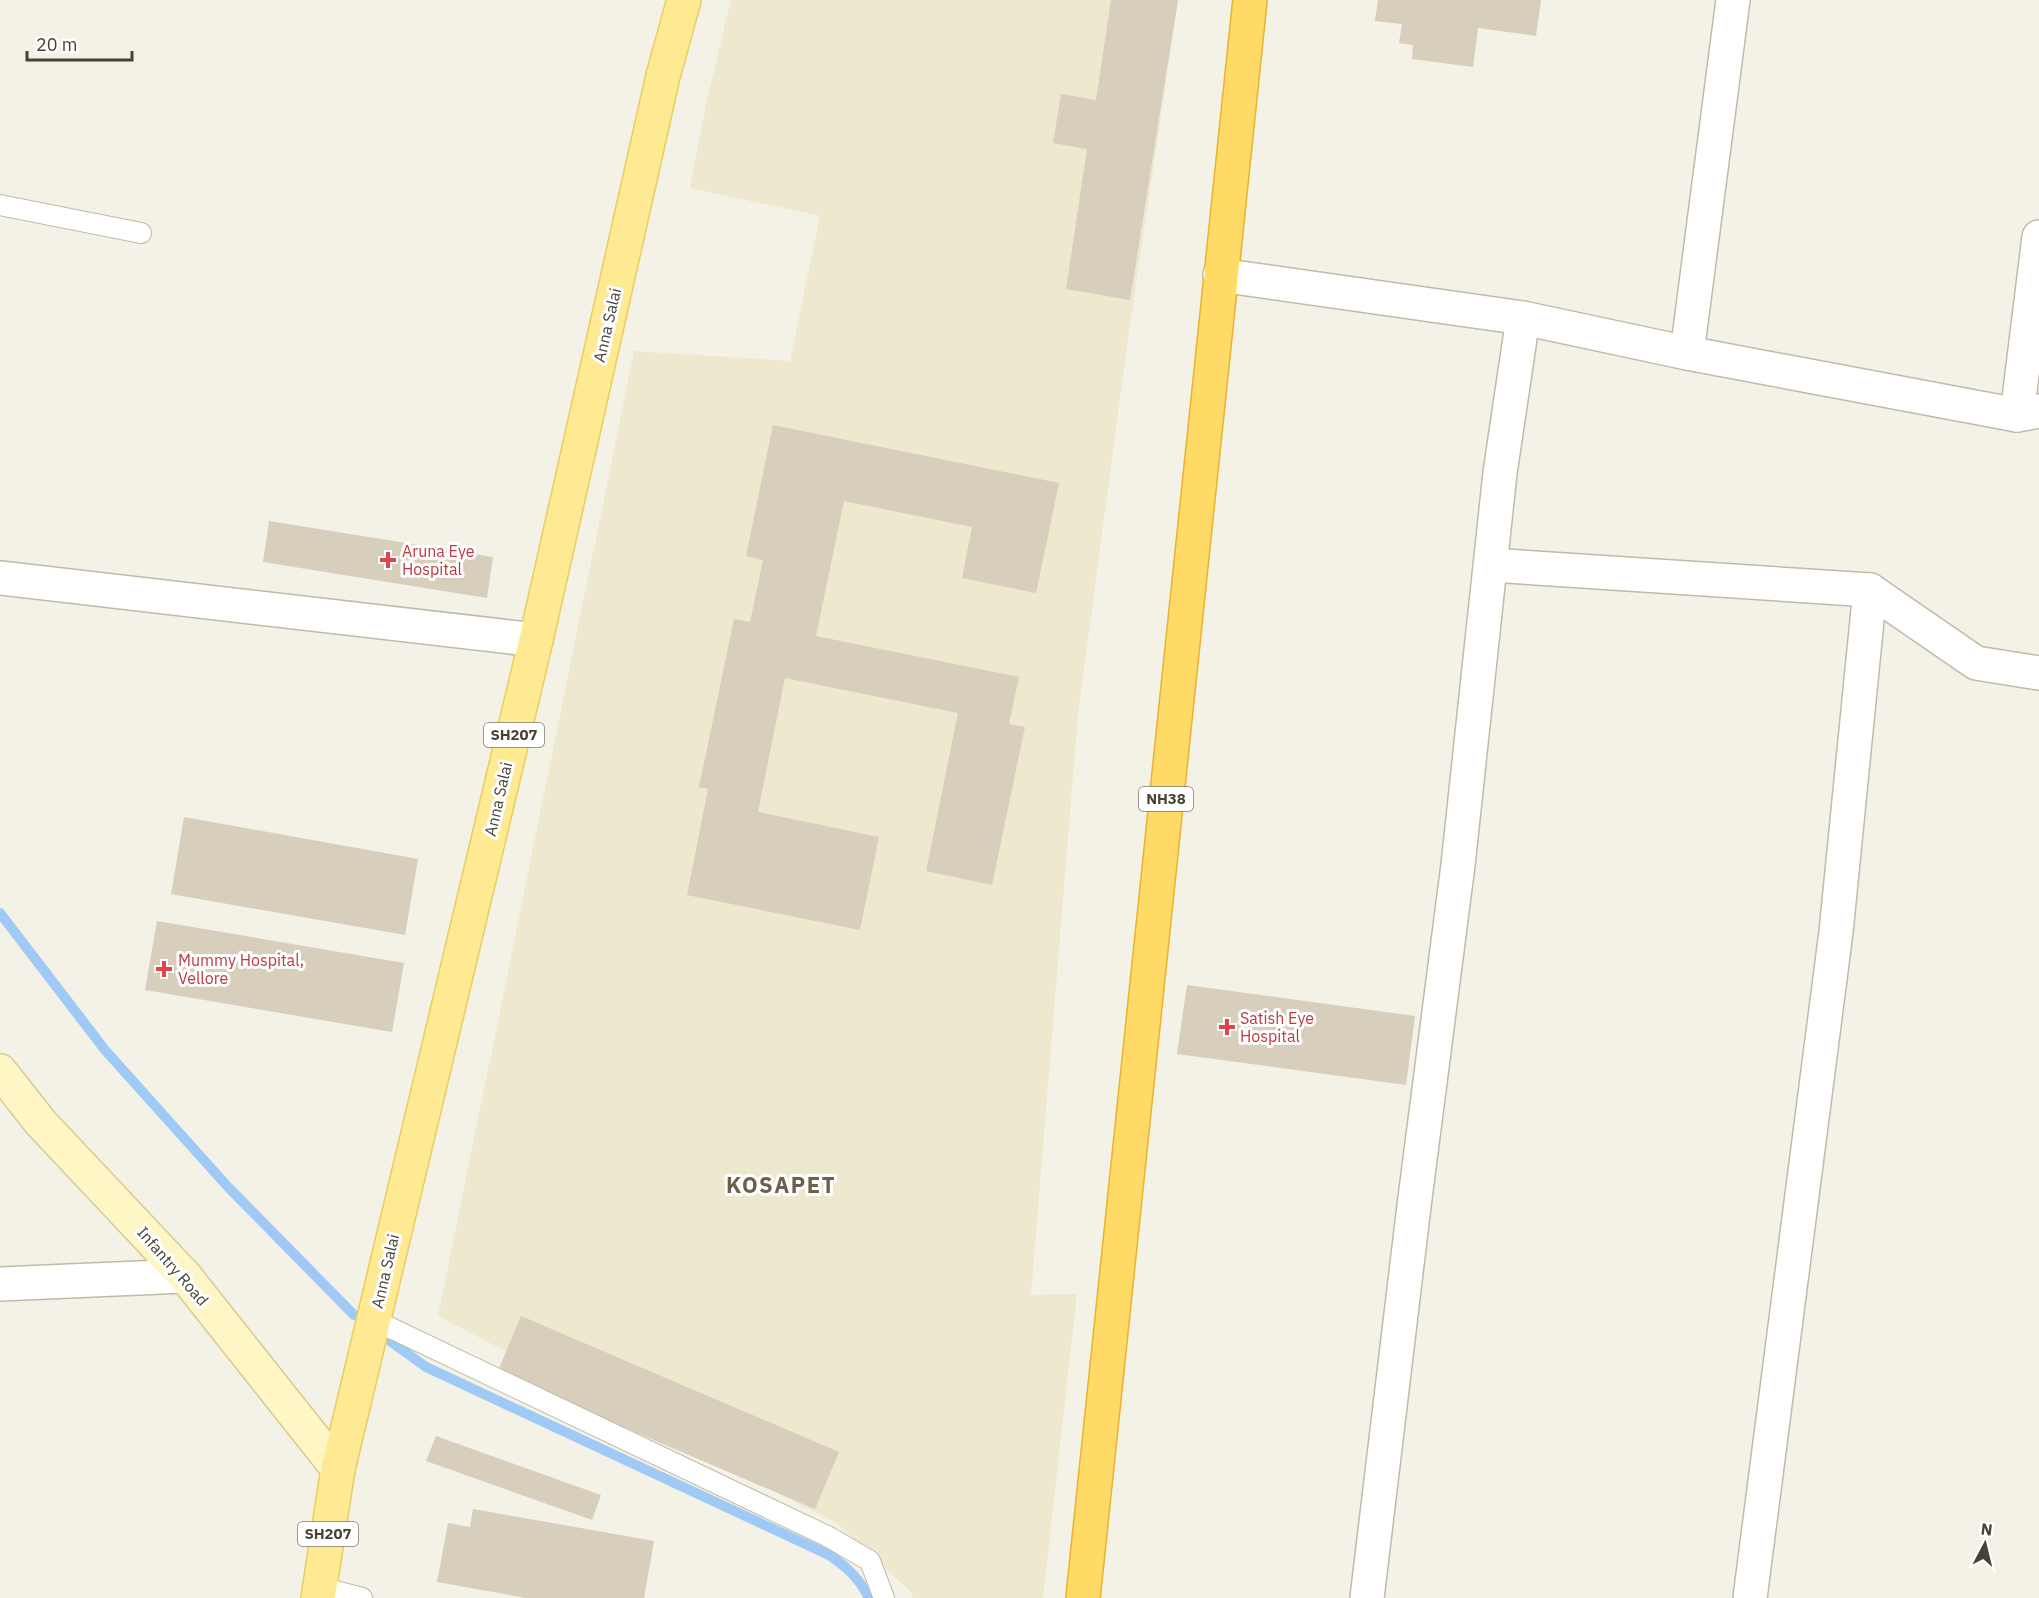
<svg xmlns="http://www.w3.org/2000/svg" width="2039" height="1598" font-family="'IBM Plex Sans',sans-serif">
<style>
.education{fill:#eee8cf}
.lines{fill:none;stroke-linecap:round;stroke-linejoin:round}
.stream{stroke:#9fcaf5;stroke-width:10}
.building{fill:#d7cebb}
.lane-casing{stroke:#c0baa8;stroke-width:22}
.street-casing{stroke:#c0baa8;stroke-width:36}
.secondary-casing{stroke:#d7cb93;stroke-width:36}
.primary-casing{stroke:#ebcd5d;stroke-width:36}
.highway-casing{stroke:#e7b42e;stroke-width:36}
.lane{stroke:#fff;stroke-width:20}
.street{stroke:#fff;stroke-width:33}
.secondary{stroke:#fff6c5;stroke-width:33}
.primary{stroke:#ffea94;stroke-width:33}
.highway{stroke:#ffda66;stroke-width:33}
.health-dot{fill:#e0444e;stroke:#fff;stroke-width:2}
.labels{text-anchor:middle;stroke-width:6;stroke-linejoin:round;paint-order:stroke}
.shield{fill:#fff;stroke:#7e7b72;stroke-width:1.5}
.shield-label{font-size:15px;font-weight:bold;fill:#474235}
.street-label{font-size:16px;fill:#474235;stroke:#fff}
.health-label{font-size:16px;fill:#be3a42;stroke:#fff;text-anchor:start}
.district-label{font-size:22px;font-weight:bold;letter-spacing:1.5px;fill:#6b614b;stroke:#fff}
</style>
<rect width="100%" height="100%" fill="#f4f1e6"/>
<!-- education -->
<polygon class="education" points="731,0 1178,0 1127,346 1078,714 1031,1295 1077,1294 1043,1598 913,1598 910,1591 838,1524 438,1316 634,351 790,361 820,216 690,188 706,104"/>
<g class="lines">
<!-- stream -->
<g class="stream">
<polyline points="0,913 105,1050 228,1187 354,1315"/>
<path d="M390,1341L426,1367L829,1555C847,1567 859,1578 869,1598"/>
</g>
</g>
<!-- building -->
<g class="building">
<polygon points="1111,0 1178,0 1130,300 1066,289 1087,149 1053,143 1061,94 1096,100"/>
<polygon points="1378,0 1541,0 1536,36 1478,28 1473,67 1412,59 1413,45 1399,43 1402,24 1375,21"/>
<polygon points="773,425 1059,483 1036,593 962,578 972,527 844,501 816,636 1019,677 1009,724 1025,727 992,885 926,871 958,713 785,678 758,812 879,837 860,930 687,895 708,789 699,787 734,619 750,622 763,560 746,556"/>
<polygon points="269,521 493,557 487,598 263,562"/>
<polygon points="184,817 418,859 405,935 171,894"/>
<polygon points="157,921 404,963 392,1032 145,990"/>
<polygon points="1187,985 1415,1016 1406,1085 1177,1054"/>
<polygon points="521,1316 839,1452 815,1509 497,1373"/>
<polygon points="436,1436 601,1495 592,1520 426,1461"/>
<polygon points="473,1509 654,1541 644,1598 526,1598 437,1582 448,1523 470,1527"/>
</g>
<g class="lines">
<!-- lane casing -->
<g class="lane-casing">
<g id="lane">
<polyline points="0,205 141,233"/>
<polyline points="374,1320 829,1537 870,1561 884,1598"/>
<polyline points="320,1587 362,1598"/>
</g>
</g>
<!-- street casing -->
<g class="street-casing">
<g id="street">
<polyline points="1220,275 1523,318 1687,353 2017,415 2039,411"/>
<polyline points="1687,353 1733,0"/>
<polyline points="2017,415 2039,237"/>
<polyline points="1491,565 1870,590 1976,663 2039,673"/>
<polyline points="0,578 536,640"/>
<polyline points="0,1284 185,1276"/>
<polyline points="1367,1598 1414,1206 1458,865 1500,473 1523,318"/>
<polyline points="1750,1598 1836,932 1870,590"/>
</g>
</g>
<!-- secondary casing -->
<g class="secondary-casing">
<polyline id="secondary" points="0,1071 41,1123 185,1276 338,1469"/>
</g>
<!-- primary casing -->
<g class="primary-casing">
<polyline id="primary" points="318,1598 338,1469 536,640 663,76 684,0"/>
</g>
<!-- highway casing -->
<g class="highway-casing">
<polyline id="highway" points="1083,1598 1250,0"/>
</g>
<!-- lane -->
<use href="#lane" class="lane"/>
<!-- street -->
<use href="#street" class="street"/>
<!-- secondary -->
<use href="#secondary" class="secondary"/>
<!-- primary -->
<use href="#primary" class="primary"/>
<!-- highway -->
<use href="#highway" class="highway"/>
</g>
<!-- markers -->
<g class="health-dot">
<path d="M385 551h6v6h6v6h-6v6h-6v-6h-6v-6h6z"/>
<path d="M161 960h6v6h6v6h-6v6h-6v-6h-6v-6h6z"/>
<path d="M1224 1018h6v6h6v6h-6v6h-6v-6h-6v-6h6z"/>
</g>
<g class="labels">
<!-- shield labels -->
<g class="shield">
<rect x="484" y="723" width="60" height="24" rx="4.5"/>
<rect x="1139" y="787" width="54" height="24" rx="4.5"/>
<rect x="298" y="1522" width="60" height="24" rx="4.5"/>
</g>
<g class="shield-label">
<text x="514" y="740">SH207</text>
<text x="1166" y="804">NH38</text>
<text x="328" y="1539">SH207</text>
</g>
<!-- street labels -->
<g class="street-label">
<text transform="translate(607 325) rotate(-77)" y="6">Anna Salai</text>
<text transform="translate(498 799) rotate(-77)" y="6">Anna Salai</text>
<text transform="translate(173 1266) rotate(49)" y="6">Infantry Road</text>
<text transform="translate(385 1271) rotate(-77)" y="6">Anna Salai</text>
</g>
<!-- health labels -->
<g class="health-label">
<text x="402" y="557">Aruna Eye<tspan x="402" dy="18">Hospital</tspan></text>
<text x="178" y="966">Mummy Hospital,<tspan x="178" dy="18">Vellore</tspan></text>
<text x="1240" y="1024">Satish Eye<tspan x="1240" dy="18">Hospital</tspan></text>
</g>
<!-- district labels -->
<g class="district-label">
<text x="781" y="1193">KOSAPET</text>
</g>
</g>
<!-- north arrow -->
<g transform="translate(1985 1544) rotate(7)" stroke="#ffffff" stroke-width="4.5" paint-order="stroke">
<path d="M0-4.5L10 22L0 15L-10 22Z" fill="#474235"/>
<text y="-9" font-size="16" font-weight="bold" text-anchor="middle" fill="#474235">N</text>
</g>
<!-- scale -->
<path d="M27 51v9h105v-9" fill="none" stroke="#474235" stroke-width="3"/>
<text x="36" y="51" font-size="18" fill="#474235" stroke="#ffffff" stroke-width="4.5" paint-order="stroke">20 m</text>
</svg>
